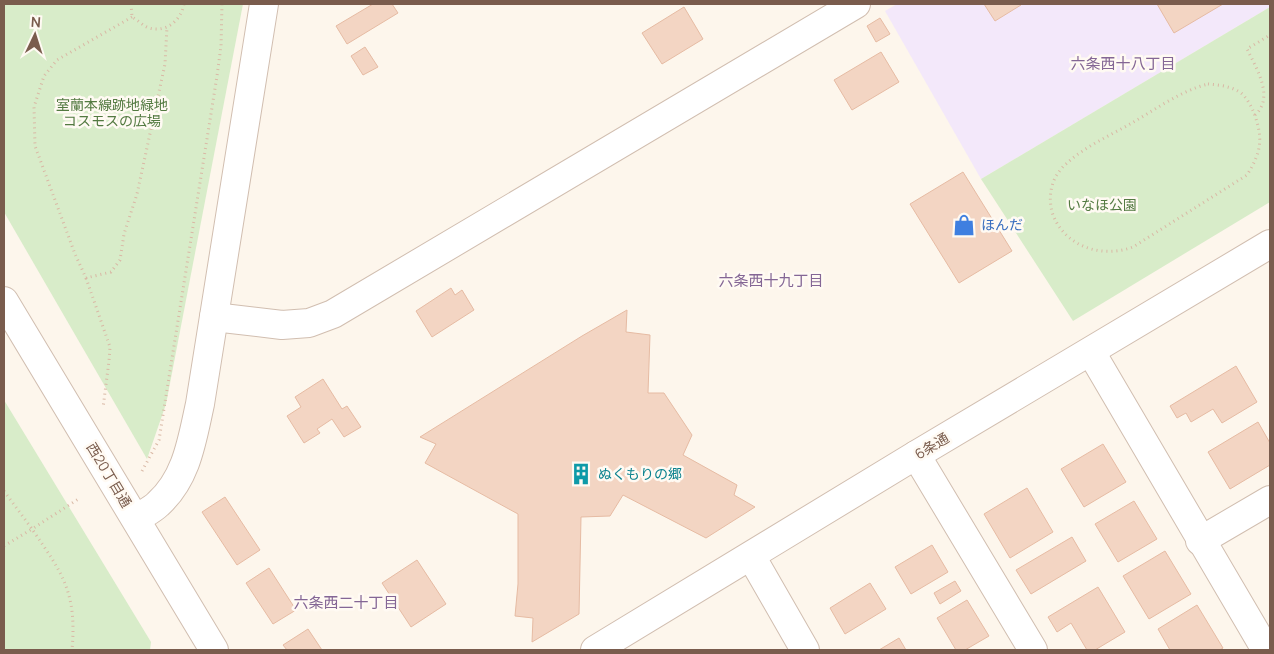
<svg xmlns="http://www.w3.org/2000/svg" width="1274" height="654" font-family="Manrope,'Noto Sans JP',sans-serif">
<style>
.education{fill:#f3e8fa}
.green{fill:#d8ecc9}
.building{fill:#f3d5c3;stroke:#e6bba3}
.lines{fill:none;stroke-linecap:round;stroke-linejoin:round}
.minor-casing{stroke:#d1beb0;stroke-width:30}
.path{stroke:#d9b8a5;stroke-width:3;stroke-dasharray:1 4;stroke-linecap:butt}
.minor{stroke:#fff;stroke-width:28}
.labels{text-anchor:middle;stroke-width:5;stroke-linejoin:round;paint-order:stroke}
.park-label{font-size:14px;fill:#537a41;stroke:#fffaf3}
.shop-label{font-size:14px;fill:#366cbe;stroke:#fffaf3;text-anchor:start}
.street-label{font-size:14px;fill:#7a5c4d;stroke:#fffaf3}
.culture-label{font-size:14px;fill:#0d838f;stroke:#fffaf3;text-anchor:start}
.neighbourhood-label{font-size:15px;fill:#846695;stroke:#fffaf3}
</style>
<rect width="100%" height="100%" fill="#fdf6ec"/>
<!-- education -->
<polygon class="education" points="897,4 1270,4 1270,7 981,179 885,11"/>
<!-- green -->
<g class="green">
<polygon points="5,4 243,4 166,404 147,459 4,212 4,5"/>
<polygon points="1270,7 1270,202 1073,321 981,179"/>
<polygon points="4,400 151,642 150,650 4,650"/>
</g>
<!-- building -->
<g class="building">
<polygon points="373,4 392,4 398,13 347,44 336,26"/>
<polygon points="984,4 1020,4 1021,5 995,21"/>
<polygon points="1157,4 1223,4 1174,33"/>
<polygon points="684,7 703,39 662,64 642,33"/>
<polygon points="880,18 890,34 876,42 867,26"/>
<polygon points="365,47 378,67 363,75 351,56"/>
<polygon points="881,52 899,82 852,110 834,80"/>
<polygon points="963,172 1012,251 959,283 910,204"/>
<polygon points="451,288 455,295 462,290 474,310 432,337 416,311"/>
<polygon points="627,310 626,332 650,335 648,393 664,393 692,435 683,455 737,485 734,495 755,507 706,538 623,495 610,516 581,517 579,614 532,642 533,618 515,616 518,584 518,514 425,463 436,444 420,437 582,336"/>
<polygon points="1236,366 1257,402 1222,423 1213,409 1191,422 1186,413 1177,418 1170,406"/>
<polygon points="323,379 342,409 347,406 361,427 344,437 332,419 317,429 320,433 304,443 287,416 301,407 295,397"/>
<polygon points="1258,422 1270,443 1270,465 1230,489 1208,452"/>
<polygon points="1103,444 1126,482 1084,507 1061,469"/>
<polygon points="1027,488 1053,532 1010,558 984,514"/>
<polygon points="225,497 260,550 237,565 202,512"/>
<polygon points="1134,501 1157,539 1118,562 1095,524"/>
<polygon points="1072,537 1086,561 1031,594 1016,570"/>
<polygon points="932,545 948,572 911,594 895,567"/>
<polygon points="1165,551 1191,594 1149,619 1123,576"/>
<polygon points="417,560 446,604 411,627 382,583"/>
<polygon points="269,568 296,610 273,624 246,583"/>
<polygon points="955,581 961,591 940,604 934,593"/>
<polygon points="870,583 886,609 845,634 830,608"/>
<polygon points="1098,587 1125,632 1095,650 1087,650 1071,623 1057,632 1048,617"/>
<polygon points="967,600 989,636 965,650 956,650 937,618"/>
<polygon points="1197,605 1223,648 1220,650 1170,650 1158,629"/>
<polygon points="308,629 322,650 287,650 283,645"/>
<polygon points="899,638 906,650 879,650"/>
</g>
<g class="lines">
<!-- minor casing -->
<g class="minor-casing">
<g id="minor">
<polyline points="4,301 214,650"/>
<polyline points="214,317 282,325 309,323 333,314 856,4"/>
<polyline points="1091,352 1266,650"/>
<polyline points="916,455 1033,650"/>
<path d="M136,519C143,514 152,510 158,504C187,478 192,440 200,404L264,4"/>
<polyline points="1200,541 1270,500"/>
<polyline points="751,556 805,650"/>
<polyline points="595,650 916,455 1270,244"/>
</g>
</g>
<!-- path -->
<g class="path">
<path d="M131,4L132,17C138,20 143,26 149,28C167,33 181,20 184,4"/>
<polyline points="132,17 57,60 44,76 34,107 35,146 75,254 86,278 111,272 120,260 124,234 137,194 165,64 167,27"/>
<path d="M1208,84C1219,85 1231,86 1241,93C1247,98 1251,106 1254,113C1263,138 1262,151 1247,175L1133,247C1101,259 1063,246 1052,212C1049,200 1050,187 1056,176C1059,172 1062,167 1066,164C1084,147 1109,136 1130,124C1155,110 1180,91 1208,84Z"/>
<path d="M1255,115C1274,98 1258,71 1247,49L1270,35"/>
<polyline points="86,278 110,347 109,361 103,408"/>
<polyline points="142,471 159,440 217,76 221,46 222,4"/>
<polyline points="4,491 32,529 80,498"/>
<path d="M4,546L32,529C63,574 77,593 72,650"/>
</g>
<!-- minor -->
<use href="#minor" class="minor"/>
</g>
<!-- icons -->
<defs>
<g id="shop-bare" transform="scale(1.725)"><path d="M-5-2.5h2.3a2.7 3.5 0 0 1 5.4 0H5L5.5 6h-11ZM-1.5-2.5h3a1.5 2.3 0 0 0-3 0Z" fill="#3f7fe0" stroke="#fffaf3" stroke-width="2.5" paint-order="stroke"/></g>
<g id="building-bare" transform="scale(1.725)"><path d="M-4-6H4V6H1V3H-1V6H-4ZM-2.5-4.3h1.7v1.8h-1.7ZM.8-4.3h1.7v1.8H.8ZM-2.5-1h1.7V.8h-1.7ZM.8-1h1.7V.8H.8Z" fill="#0f9aa8" stroke="#fffaf3" stroke-width="2.5" paint-order="stroke"/></g>
</defs>
<g fill-rule="evenodd">
<use href="#shop-bare" x="964" y="225"/>
<use href="#building-bare" x="581" y="474"/>
</g>
<g class="labels">
<!-- park labels -->
<g class="park-label">
<text x="112" y="110">室蘭本線跡地緑地<tspan x="112" dy="16">コスモスの広場</tspan></text>
<text x="1102" y="210">いなほ公園</text>
</g>
<!-- shop labels -->
<g class="shop-label">
<text x="981" y="230">ほんだ</text>
</g>
<!-- street labels -->
<g class="street-label">
<text transform="translate(932 446) rotate(-31)" y="5">6条通</text>
<text transform="translate(109 475) rotate(59)" y="5">西20丁目通</text>
</g>
<!-- culture labels -->
<g class="culture-label">
<text x="598" y="479">ぬくもりの郷</text>
</g>
<!-- neighbourhood labels -->
<g class="neighbourhood-label">
<text x="1123" y="69">六条西十八丁目</text>
<text x="771" y="286">六条西十九丁目</text>
<text x="346" y="608">六条西二十丁目</text>
</g>
</g>
<!-- border -->
<rect width="1274" height="654" fill="none" stroke="#7a5c4d" stroke-width="10"/>
<!-- north arrow -->
<g transform="translate(35 35) rotate(4)" stroke="#fffaf3" stroke-width="4" paint-order="stroke">
<path d="M0-4L9 19L0 12L-9 19Z" fill="#7a5c4d"/>
<text y="-8" font-size="14" font-weight="bold" text-anchor="middle" fill="#7a5c4d">N</text>
</g>
</svg>
